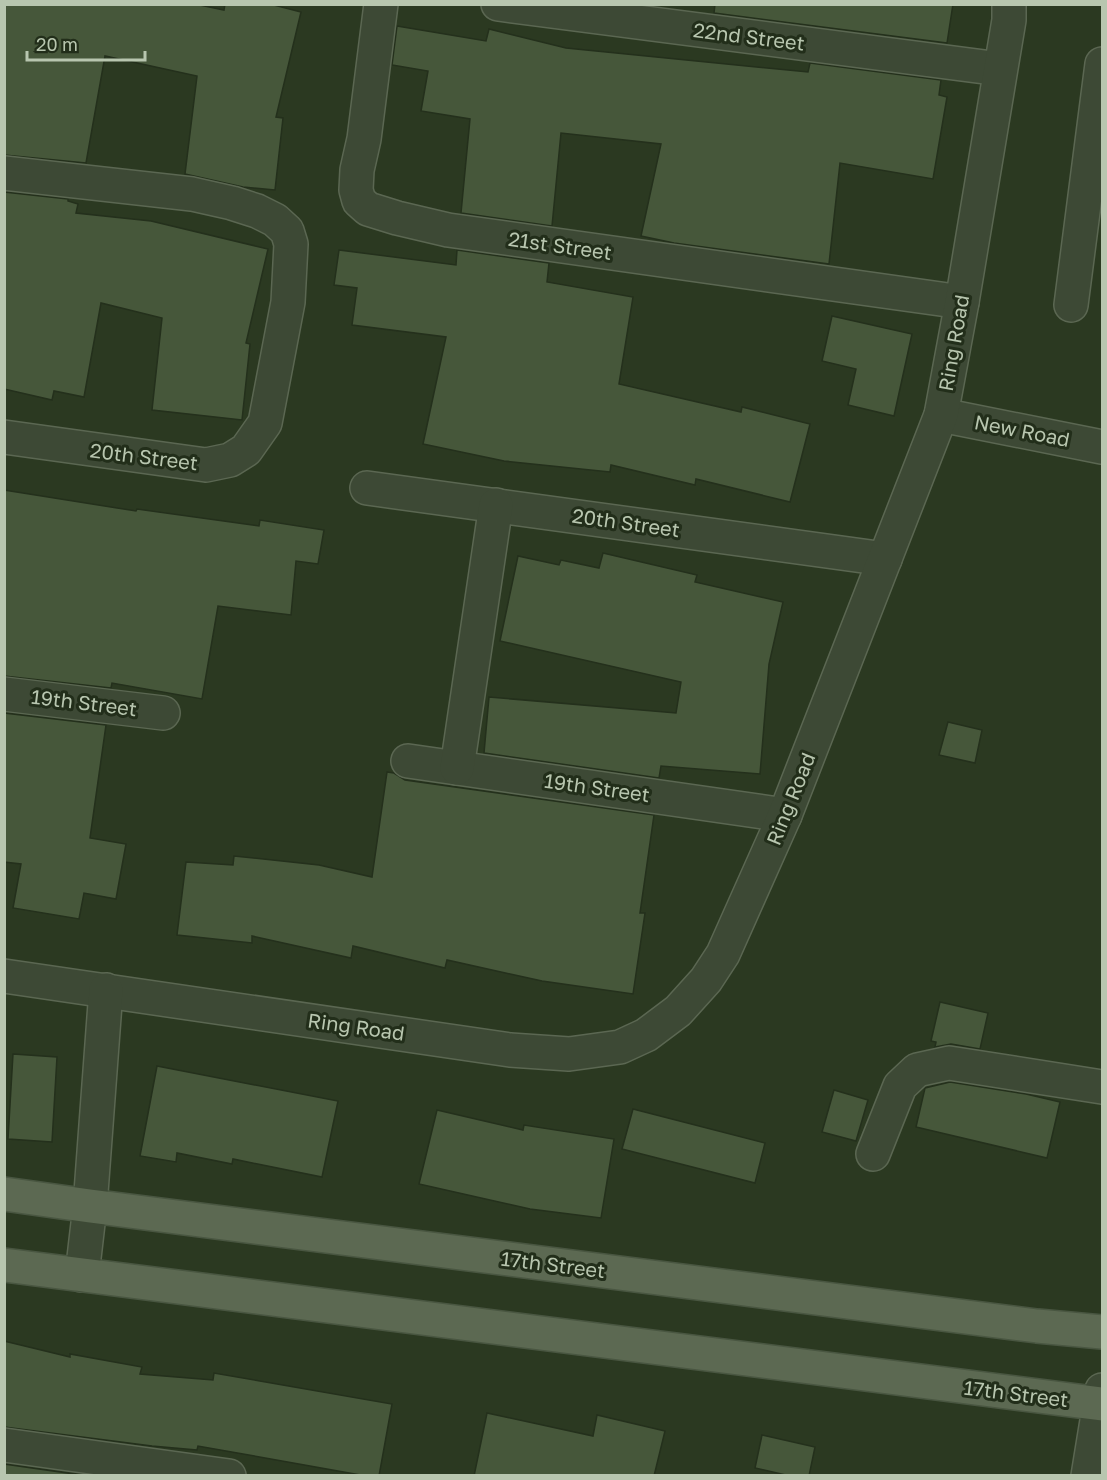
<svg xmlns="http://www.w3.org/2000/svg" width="1107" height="1480" font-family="'Golos Text',sans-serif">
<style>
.building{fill:#46573a;stroke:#24301c;stroke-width:1.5}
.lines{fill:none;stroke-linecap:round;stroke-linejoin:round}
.minor-casing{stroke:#5b6752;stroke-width:36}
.major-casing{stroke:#495641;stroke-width:36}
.minor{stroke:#3d4935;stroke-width:33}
.major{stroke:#5c6952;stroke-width:33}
.labels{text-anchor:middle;stroke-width:6;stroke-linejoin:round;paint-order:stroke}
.street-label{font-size:20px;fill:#b8c6af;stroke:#222e1a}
</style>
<rect width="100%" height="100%" fill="#2b3921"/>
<!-- building -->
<g class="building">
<polygon points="4,4 195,4 224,10 225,4 270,4 301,12 276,117 283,118 275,190 243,187 185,174 197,76 105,56 86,163 4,155"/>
<polygon points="715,4 953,4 947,43 714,13"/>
<polygon points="397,26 486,41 489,29 566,48 808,72 810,63 941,80 939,95 947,97 933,179 840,163 829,264 674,243 641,236 661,144 561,133 552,226 461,213 470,119 421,111 428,71 392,65"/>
<polygon points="4,192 68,199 68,201 78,204 76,213 151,221 268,249 246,343 250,344 242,420 152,410 162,318 101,303 84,397 54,391 52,400 4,389"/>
<polygon points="339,250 456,265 457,250 549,263 547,282 633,297 619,384 741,412 742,407 810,424 790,502 696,479 695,485 611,465 610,472 504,461 423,444 446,337 352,325 357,288 334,285"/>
<polygon points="832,316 912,334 894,416 848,405 856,369 822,361"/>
<polygon points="4,490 136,511 137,509 259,526 260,520 324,530 318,564 296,561 291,615 218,606 202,699 112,683 111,688 4,676"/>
<polygon points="603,553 697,575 695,582 783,602 769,664 760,774 661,766 659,778 484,753 489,697 676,713 681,682 500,641 518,556 559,565 561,560 599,568"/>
<polygon points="4,713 106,725 90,838 126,844 116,899 84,893 79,919 13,908 21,864 4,862"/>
<polygon points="948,722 982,730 975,763 939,755"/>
<polygon points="387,772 394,773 405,780 654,815 640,913 645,913 633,994 542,981 447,960 445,968 353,946 351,958 252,936 252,943 177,935 186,862 233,865 234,856 319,865 372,877"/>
<polygon points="940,1002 988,1013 980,1049 951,1044 935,1047 936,1042 931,1041"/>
<polygon points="13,1054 57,1057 52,1142 8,1139"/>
<polygon points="157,1066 338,1101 322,1177 233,1159 232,1164 177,1153 176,1162 140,1156"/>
<polygon points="950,1082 1026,1094 1060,1102 1047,1158 916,1127 925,1088"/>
<polygon points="834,1090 868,1100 856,1141 822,1132"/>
<polygon points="633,1109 765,1143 755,1183 622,1149"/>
<polygon points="437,1110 523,1130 524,1125 614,1139 601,1218 530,1209 419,1184"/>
<polygon points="4,1341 70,1357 70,1354 142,1367 140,1374 213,1380 214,1373 392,1404 379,1476 366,1476 198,1446 197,1450 152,1446 4,1427"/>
<polygon points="487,1413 593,1436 597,1415 665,1431 654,1476 474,1476"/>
<polygon points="762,1435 815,1447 809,1476 790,1476 755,1468"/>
<polygon points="4,1464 88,1476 4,1476"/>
</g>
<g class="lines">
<!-- minor casing -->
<g class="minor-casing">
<g id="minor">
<polyline points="381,4 364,139 357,170 356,190 359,201 368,209 397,218 448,230 962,302"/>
<polyline points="498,4 1000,69"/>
<polyline points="4,173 192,194 232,203 257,211 275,220 287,231 291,244 288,302 265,423 246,450 230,460 206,465 4,437"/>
<polyline points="1071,305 1102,64"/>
<polyline points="941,415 1102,447"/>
<polyline points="367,488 885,559"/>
<polyline points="4,694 163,713"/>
<polyline points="408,761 785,815"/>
<polyline points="457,768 496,505"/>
<polyline points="4,976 510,1050 569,1054 620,1047 646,1035 678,1011 706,980 723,954 785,815 941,415 962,302 1009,20 1009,4"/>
<polyline points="873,1154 900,1086 917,1070 949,1063 1102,1087"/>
<polyline points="82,1275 90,1206 106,990"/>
<polyline points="4,1445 229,1476"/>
<polyline points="1088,1476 1102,1390"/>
</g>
</g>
<!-- major casing -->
<g class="major-casing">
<g id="major">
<polyline points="4,1194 90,1206 1037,1326 1102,1332"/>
<polyline points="4,1265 1102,1404"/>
</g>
</g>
<!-- minor -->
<use href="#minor" class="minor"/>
<!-- major -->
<use href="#major" class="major"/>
</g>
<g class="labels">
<!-- street labels -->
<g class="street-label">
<text transform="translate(749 37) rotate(7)" y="7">22nd Street</text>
<text transform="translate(560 246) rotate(8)" y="7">21st Street</text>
<text transform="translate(954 343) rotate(-80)" y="7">Ring Road</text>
<text transform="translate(1022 431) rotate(11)" y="7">New Road</text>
<text transform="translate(144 457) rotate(7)" y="7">20th Street</text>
<text transform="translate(626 523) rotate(8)" y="7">20th Street</text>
<text transform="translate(84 703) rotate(7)" y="7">19th Street</text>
<text transform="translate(597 788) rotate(8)" y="7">19th Street</text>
<text transform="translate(791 799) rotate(-68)" y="7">Ring Road</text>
<text transform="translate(356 1027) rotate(8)" y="7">Ring Road</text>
<text transform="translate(553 1265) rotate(7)" y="7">17th Street</text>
<text transform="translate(1016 1394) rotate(7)" y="7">17th Street</text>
</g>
</g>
<!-- border -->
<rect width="1107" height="1480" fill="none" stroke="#b8c6af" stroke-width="12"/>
<!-- scale -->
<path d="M27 51v9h118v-9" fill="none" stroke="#b8c6af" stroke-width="3"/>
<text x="36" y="51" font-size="18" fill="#b8c6af" stroke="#222e1a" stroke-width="4.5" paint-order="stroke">20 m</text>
</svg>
